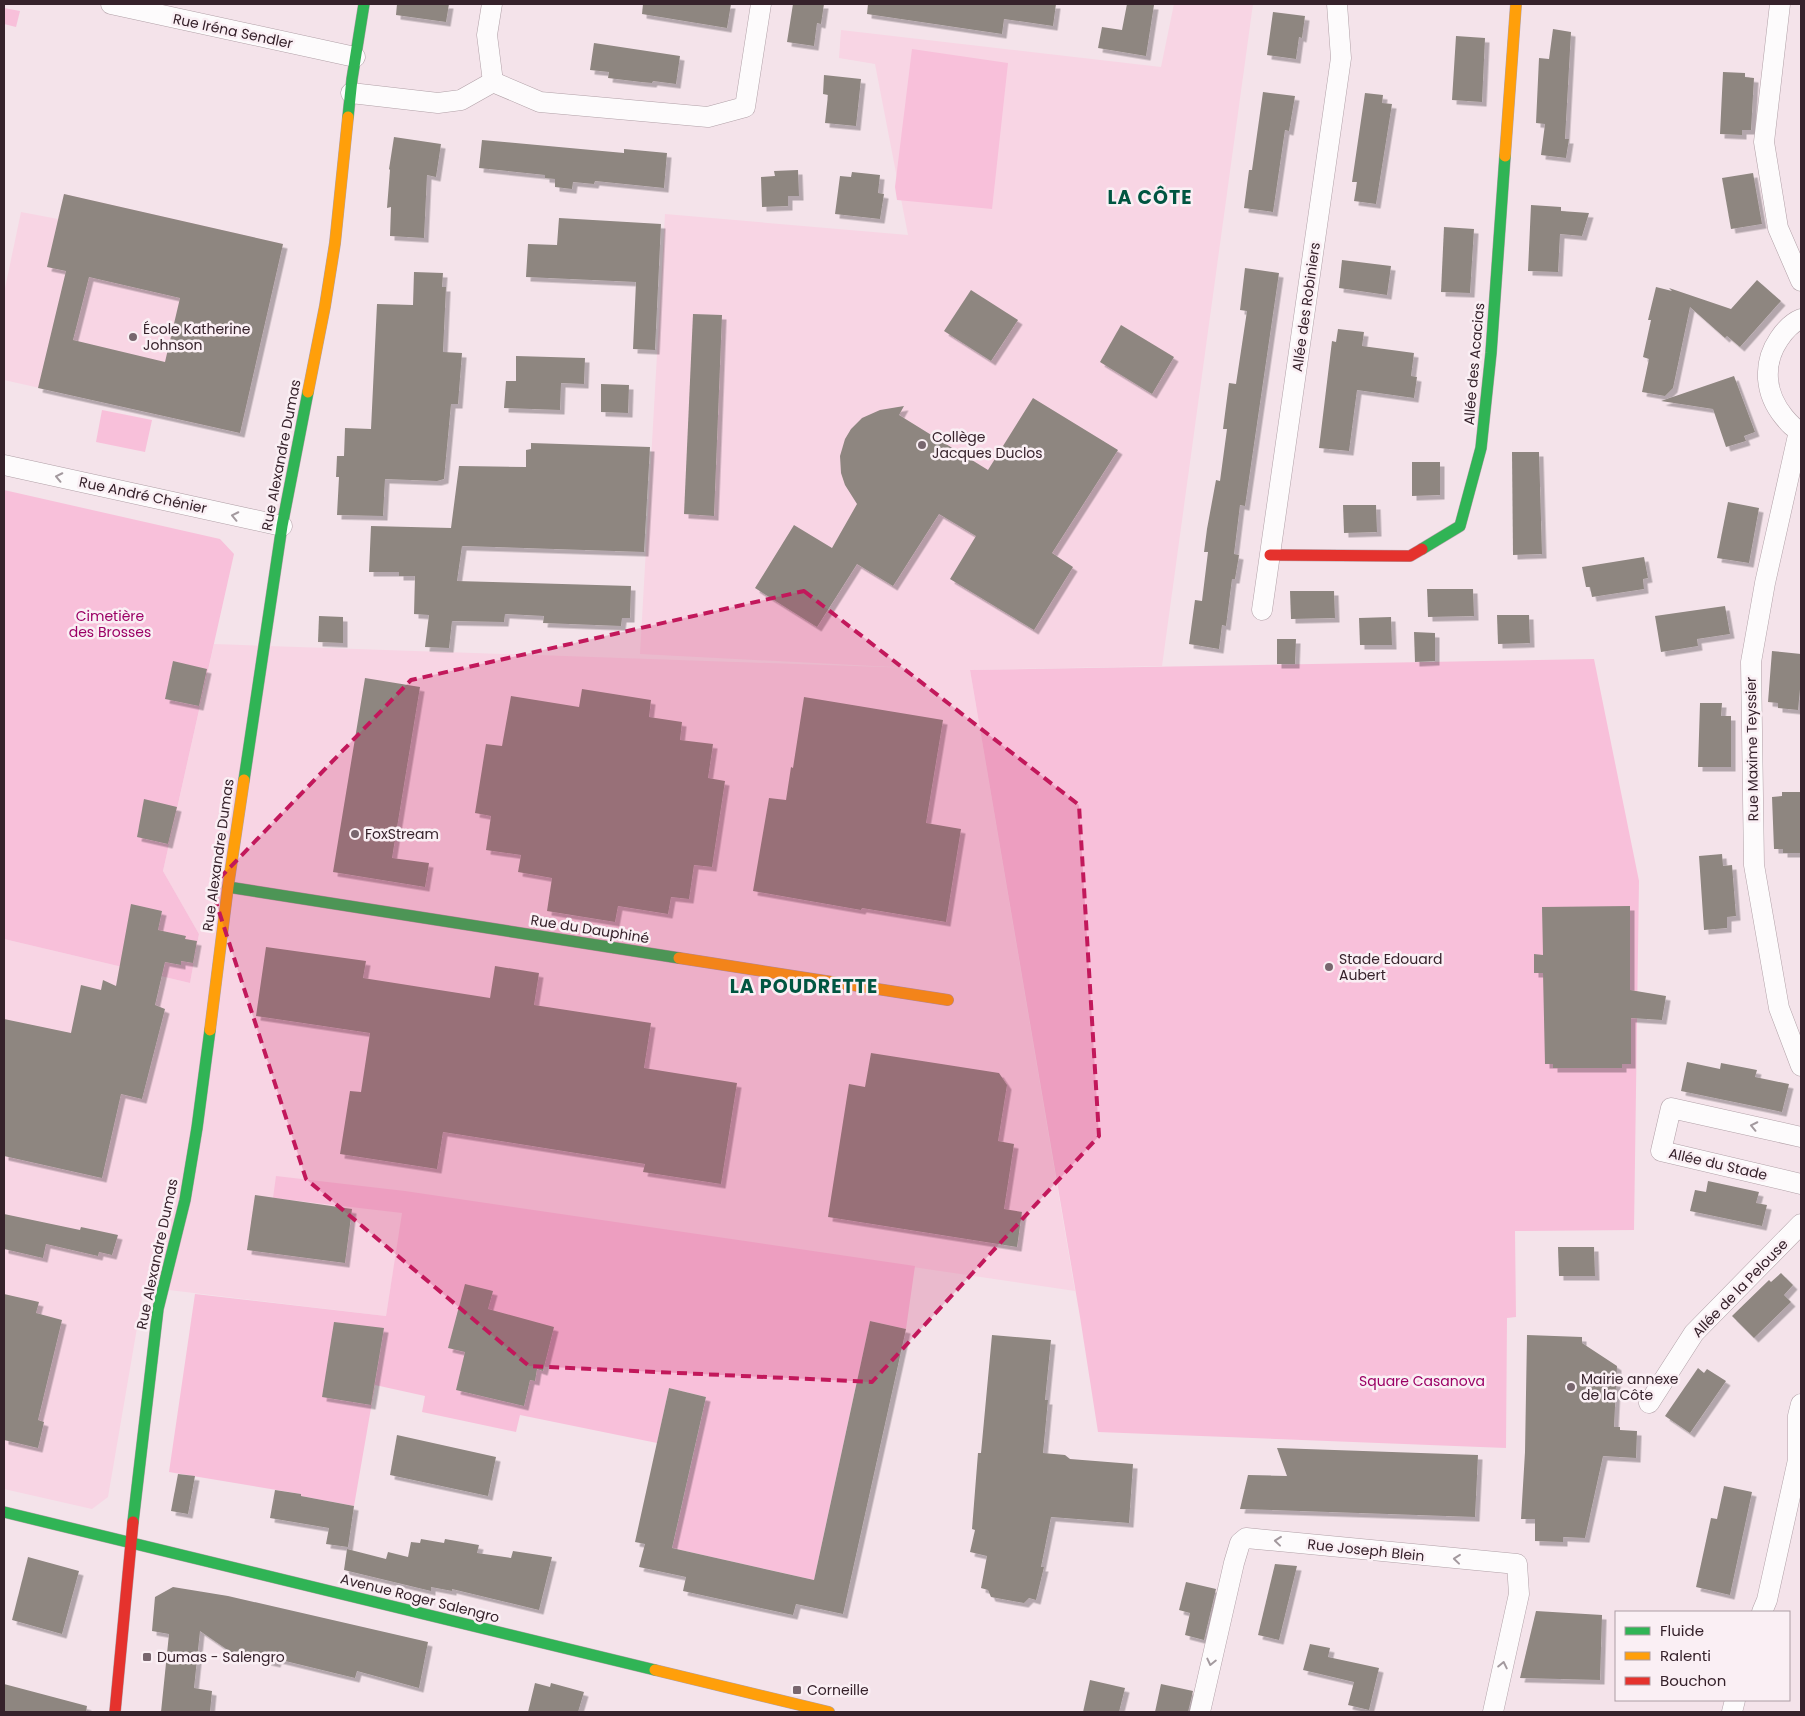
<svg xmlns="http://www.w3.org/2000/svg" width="1805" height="1716" font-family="Poppins,sans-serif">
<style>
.built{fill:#f8d5e4}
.green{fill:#f8c0da}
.building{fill:#8e8680;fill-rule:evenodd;filter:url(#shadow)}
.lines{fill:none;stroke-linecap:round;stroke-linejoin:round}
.street-casing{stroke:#b1a0a7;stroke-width:21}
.fast-casing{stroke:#b1a0a7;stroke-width:12}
.slow-casing{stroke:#b1a0a7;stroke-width:12}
.jam-casing{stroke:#b1a0a7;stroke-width:12}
.street{stroke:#fdfbfc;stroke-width:20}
.fast{stroke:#30b455;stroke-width:11}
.slow{stroke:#ff9f0a;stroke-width:11}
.jam{stroke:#e5322d;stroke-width:11}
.oneway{stroke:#a3999e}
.marked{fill:#c2185b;fill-opacity:0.2;stroke:#c2185b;stroke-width:4;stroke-dasharray:10 6;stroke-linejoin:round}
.poi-dot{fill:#78666e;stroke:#faeff4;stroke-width:2}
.labels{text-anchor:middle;stroke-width:5;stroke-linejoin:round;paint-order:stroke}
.street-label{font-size:14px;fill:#36222b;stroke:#faeff4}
.poi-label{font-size:14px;fill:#36222b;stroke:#faeff4;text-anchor:start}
.park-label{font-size:14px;fill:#9b0065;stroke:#faeff4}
.district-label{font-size:19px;font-weight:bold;letter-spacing:1px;fill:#005541;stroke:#faeff4}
</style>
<defs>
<filter id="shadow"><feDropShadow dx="4.5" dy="4.5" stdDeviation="0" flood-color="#0004"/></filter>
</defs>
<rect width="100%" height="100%" fill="#f4e3ea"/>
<!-- built -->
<g class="built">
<polygon points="1174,4 1253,4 1162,666 970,670 1075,1291 406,1192 386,1316 144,1287 108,1497 92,1509 4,1489 4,939 190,983 199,934 163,871 214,644 912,668 640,654 665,214 908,235 875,64 839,58 841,30 1161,67"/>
<polygon points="64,194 283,244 240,433 4,380 4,293 21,212 58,219"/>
</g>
<!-- green -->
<g class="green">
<polygon points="4,8 20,11 16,27 4,24"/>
<polygon points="912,49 1008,63 992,209 897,200 895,187"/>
<polygon points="102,410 152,420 145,452 96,442"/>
<polygon points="4,490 220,539 234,554 163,871 199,934 190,983 4,939"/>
<polygon points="1594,659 1639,881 1634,1230 1515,1231 1516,1317 1507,1318 1506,1448 1098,1432 1080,1317 970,670"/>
<polygon points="276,1176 405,1191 915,1266 906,1329 870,1321 814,1580 672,1548 706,1397 669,1388 657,1443 520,1415 516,1432 422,1412 425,1396 375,1385 354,1506 301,1496 301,1494 169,1472 195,1294 386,1316 402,1213 273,1198"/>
</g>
<!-- building -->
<g class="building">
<polygon points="397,4 449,4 446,22 396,15"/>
<polygon points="643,4 731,4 727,28 642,14"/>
<polygon points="793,4 824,4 821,24 817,23 814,46 787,42"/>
<polygon points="868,4 1056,4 1053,26 1004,19 1002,34 867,14"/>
<polygon points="1127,4 1154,5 1146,56 1098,48 1102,27 1122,30"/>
<polygon points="1273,12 1305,16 1302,38 1299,37 1296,59 1267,55"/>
<polygon points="1553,29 1571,32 1565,139 1569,139 1566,158 1541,155 1545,124 1536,123 1539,58 1549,59"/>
<polygon points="1456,36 1485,38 1482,102 1452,100"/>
<polygon points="594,43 680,56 676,84 653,81 652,83 641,82 608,78 609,72 590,70"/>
<polygon points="1723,72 1745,73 1745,77 1754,78 1751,130 1742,130 1742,135 1720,134"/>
<polygon points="824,75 861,79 856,126 825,123 828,95 823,94"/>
<polygon points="1263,92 1295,96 1289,131 1285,130 1273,212 1244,208 1249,170 1252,170"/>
<polygon points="1365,93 1383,95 1382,103 1392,104 1376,204 1354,201 1357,182 1352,182"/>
<polygon points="394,137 441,144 436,177 427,175 424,238 390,236 391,207 387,208 390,170 389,169"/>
<polygon points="482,140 624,153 624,149 667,153 664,188 595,181 594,184 573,182 572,189 555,187 555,179 545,178 545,175 479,168"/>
<polygon points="798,170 799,196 788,196 788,206 762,207 761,177 775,176 774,171"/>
<polygon points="852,172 880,175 878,193 884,194 880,219 835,214 840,176 851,177"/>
<polygon points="1753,173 1762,224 1731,229 1722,178"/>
<path d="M64,194L283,244L240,433L38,388L66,271L47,267ZM89,277L180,298L165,362L73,340Z"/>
<polygon points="1531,205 1561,207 1561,211 1589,213 1582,236 1560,234 1558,272 1528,271"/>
<polygon points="559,218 661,224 655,350 633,349 636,282 526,277 528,244 557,245"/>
<polygon points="1444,227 1474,229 1470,293 1441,292"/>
<polygon points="1342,260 1391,266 1387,295 1339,288"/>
<polygon points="1245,268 1279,273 1245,506 1240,505 1234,554 1239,555 1235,579 1232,579 1226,626 1222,625 1219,649 1189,644 1195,600 1202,601 1208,552 1204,552 1207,529 1216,480 1220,481 1227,429 1223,429 1229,383 1236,384 1247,311 1240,310"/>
<polygon points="414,272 443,273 442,287 446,287 443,352 462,353 458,404 451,404 444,479 437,481 385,479 383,516 337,515 339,477 336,477 337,456 344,456 345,428 371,429 377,304 413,305"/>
<polygon points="1757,280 1781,301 1740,347 1727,336 1725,338 1690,307 1673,388 1665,396 1642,392 1649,359 1643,357 1651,320 1648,320 1656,287 1672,291 1669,288 1731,309"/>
<polygon points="971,290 1018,320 991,361 944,331"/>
<polygon points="693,314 722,315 714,516 684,514"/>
<polygon points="1121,325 1174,357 1152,394 1100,362"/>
<polygon points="1338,329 1364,332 1362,346 1414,353 1411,376 1417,377 1414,398 1357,390 1349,451 1319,448 1332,341 1336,342"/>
<polygon points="516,356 585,358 584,384 561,383 560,410 504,408 506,381 516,381"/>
<polygon points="1734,376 1755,432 1744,436 1746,441 1726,447 1713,409 1661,401"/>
<polygon points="601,384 629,385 628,413 601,412"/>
<polygon points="1033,398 1118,450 1052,553 1073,567 1034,630 950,579 976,536 939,514 893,586 857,564 817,627 755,588 794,525 832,548 857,504 845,485 841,473 840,456 845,439 851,429 862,418 880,410 904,406 899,415 988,470"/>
<polygon points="531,443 650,447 644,552 462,546 457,581 631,586 630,618 622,618 621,626 543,623 544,616 505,614 504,622 452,621 449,648 425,647 429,615 414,614 415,576 399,576 399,572 369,572 371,526 451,528 459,466 526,467 526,450 531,449"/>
<polygon points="1512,452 1539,452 1542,554 1513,555"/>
<polygon points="1412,462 1440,462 1440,495 1412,496"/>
<polygon points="1728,502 1759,508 1749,563 1717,558"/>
<polygon points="1343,505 1376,505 1377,532 1344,533"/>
<polygon points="1644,557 1648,578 1643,579 1644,589 1592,597 1590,587 1586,587 1582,567"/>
<polygon points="1427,589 1473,589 1474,616 1428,617"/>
<polygon points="1290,591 1334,591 1335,618 1291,619"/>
<polygon points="1725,606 1730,634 1697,639 1698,646 1661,652 1655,616"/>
<polygon points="1497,615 1529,615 1530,643 1498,644"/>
<polygon points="319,616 343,617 343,643 318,642"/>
<polygon points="1391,617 1392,645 1360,645 1359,618"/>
<polygon points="1414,632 1435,633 1435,661 1415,662"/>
<polygon points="1277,639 1296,639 1295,664 1277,664"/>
<polygon points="1772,651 1801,654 1801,679 1798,710 1778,708 1778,703 1768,702"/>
<polygon points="173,661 207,669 199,706 165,699"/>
<polygon points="365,678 420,687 392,858 429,863 425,887 333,872"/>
<polygon points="582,689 651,700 649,717 682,722 680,740 713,744 708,778 725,781 712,867 694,865 689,899 671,897 668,914 618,906 615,922 547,911 552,878 518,872 521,855 486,850 491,816 475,813 486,744 502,746 511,696 579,707"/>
<polygon points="804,697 943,720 926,823 961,829 946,922 862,908 861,910 753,891 769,798 786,800 791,767 793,768"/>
<polygon points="1700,703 1722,703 1721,716 1731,716 1731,767 1698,767"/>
<polygon points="1782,792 1801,792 1801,853 1783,853 1783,849 1774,849 1772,797 1782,796"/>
<polygon points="144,799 177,807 168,844 137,837"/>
<polygon points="1722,854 1723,866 1732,865 1736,916 1727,917 1727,928 1704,930 1699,856"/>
<polygon points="131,904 162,911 158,930 186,936 185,939 197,941 193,963 181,961 181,965 165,962 155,1005 165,1009 142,1099 121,1094 102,1178 4,1156 4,1019 71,1033 81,985 101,990 103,980 116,986"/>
<polygon points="1630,906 1630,990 1666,996 1662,1020 1631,1018 1631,1064 1622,1064 1622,1068 1553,1068 1553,1064 1545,1064 1543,973 1534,973 1534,954 1543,955 1542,907"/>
<polygon points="266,947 366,961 363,978 490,998 495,966 539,973 534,1005 651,1023 644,1068 737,1083 721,1184 643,1172 645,1164 443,1132 437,1169 340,1154 350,1091 361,1092 370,1033 256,1016"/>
<polygon points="871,1053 999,1073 1007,1085 998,1141 1014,1144 1004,1209 1022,1212 1017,1247 828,1217 849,1084 865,1087"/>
<polygon points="1687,1062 1720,1069 1721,1063 1757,1070 1755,1077 1789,1084 1782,1112 1681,1091"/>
<polygon points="1708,1181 1759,1192 1756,1203 1767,1205 1762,1226 1690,1211 1695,1190 1706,1192"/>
<polygon points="255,1195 352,1209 345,1263 247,1250"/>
<polygon points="4,1214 80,1230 81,1227 118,1235 112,1255 99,1252 98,1256 46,1244 43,1258 4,1249"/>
<polygon points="1558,1247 1594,1247 1595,1276 1559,1276"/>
<polygon points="1781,1273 1793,1285 1784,1295 1791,1302 1754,1338 1732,1316 1769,1280 1771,1282"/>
<polygon points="465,1284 493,1291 488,1309 554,1327 543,1371 537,1369 535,1381 530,1380 524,1406 456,1390 465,1352 448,1348"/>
<polygon points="4,1294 39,1302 36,1313 62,1320 38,1420 44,1422 38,1448 4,1440"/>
<polygon points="870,1321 906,1329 843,1614 796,1604 793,1615 683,1591 686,1577 639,1567 645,1544 635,1542 669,1388 706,1397 672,1548 814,1580"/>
<polygon points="334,1322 384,1328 371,1405 322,1397"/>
<polygon points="992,1335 1051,1340 1045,1400 1048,1400 1043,1453 1065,1455 1070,1459 1133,1464 1129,1523 1051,1517 1041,1567 1044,1567 1036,1600 1029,1598 1024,1603 991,1597 988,1590 981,1588 987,1556 970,1552 975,1530 972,1529 978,1453 981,1453"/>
<polygon points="1527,1335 1582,1337 1582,1343 1617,1366 1614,1427 1620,1427 1620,1430 1637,1431 1636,1458 1603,1456 1585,1538 1563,1537 1563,1542 1535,1541 1535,1519 1521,1519 1525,1452"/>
<polygon points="1698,1368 1704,1373 1707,1369 1726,1381 1690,1433 1665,1416"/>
<polygon points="397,1435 496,1457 488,1496 390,1475"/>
<polygon points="1277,1448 1478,1455 1475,1517 1240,1509 1248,1475 1287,1476"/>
<polygon points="178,1474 195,1476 188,1514 171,1511"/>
<polygon points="1724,1486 1752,1492 1730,1595 1696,1587 1711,1518 1717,1519"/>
<polygon points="275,1490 301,1494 301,1496 354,1506 348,1547 326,1544 329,1528 270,1518"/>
<polygon points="421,1539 444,1543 445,1539 479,1545 477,1553 511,1558 513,1551 552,1557 539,1610 452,1589 452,1591 431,1587 431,1591 344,1570 347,1549 386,1559 388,1552 408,1557 411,1542 420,1543"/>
<polygon points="28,1557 79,1571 62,1634 12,1620"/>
<polygon points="1275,1564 1297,1566 1279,1640 1258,1635"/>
<polygon points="1186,1582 1216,1589 1204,1640 1185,1635 1190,1613 1179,1610"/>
<polygon points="173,1587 228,1596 428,1642 419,1688 357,1671 355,1678 277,1659 276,1663 232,1653 200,1631 194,1688 212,1691 210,1712 161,1712 169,1634 152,1631 155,1597"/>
<polygon points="1536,1611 1602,1615 1600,1680 1520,1678"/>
<polygon points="1310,1644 1330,1648 1328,1657 1379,1668 1369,1710 1348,1705 1354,1682 1303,1670"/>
<polygon points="1090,1680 1125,1688 1119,1712 1083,1712"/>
<polygon points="535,1683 550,1687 551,1683 584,1692 578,1712 528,1712"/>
<polygon points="4,1684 87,1706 86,1712 4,1712"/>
<polygon points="1161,1684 1193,1691 1188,1712 1155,1712"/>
</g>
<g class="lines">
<!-- street casing -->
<g class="street-casing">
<g id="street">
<polyline points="111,4 355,57"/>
<polyline points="492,4 487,35 493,82"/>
<polyline points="1780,4 1764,142 1778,228 1801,281"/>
<polyline points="351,93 438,103 461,100 493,82 540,102 708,117 745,107 761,4"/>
<path d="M1801,319C1791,323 1785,330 1779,339C1762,364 1765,394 1784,417C1789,423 1794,429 1801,432"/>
<polyline points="1799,431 1765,583 1751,662 1754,865 1779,1008 1801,1066"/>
<polyline points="4,465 282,526"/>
<polyline points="1262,610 1341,58 1337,4"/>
<polyline points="1801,1137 1671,1108 1661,1151 1801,1184"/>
<polyline points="1649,1403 1694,1333 1801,1224"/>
<polyline points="1762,1612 1767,1600 1798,1460 1798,1416 1801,1404"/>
<polyline points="1200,1712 1234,1563 1240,1543 1246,1538 1517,1564 1519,1594 1493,1712"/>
<polyline points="1732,1712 1735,1700"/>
</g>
</g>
<!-- fast casing -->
<g class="fast-casing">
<g id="fast">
<polyline points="348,117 352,79 364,4"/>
<polyline points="1422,549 1460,526 1481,448 1491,353 1505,156"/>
<polyline points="244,780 282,526 308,392"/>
<polyline points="228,887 679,958"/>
<polyline points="4,1512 655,1670"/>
<polyline points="133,1522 158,1309 185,1200 197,1128 210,1030"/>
</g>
</g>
<!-- slow casing -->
<g class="slow-casing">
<g id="slow">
<polyline points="1505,156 1516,4"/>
<polyline points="308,392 325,306 335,243 348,117"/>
<polyline points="679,958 948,1000"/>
<polyline points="210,1030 228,887 244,780"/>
<polyline points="655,1670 829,1712"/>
</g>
</g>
<!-- jam casing -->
<g class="jam-casing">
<g id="jam">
<polyline points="1270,555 1410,556 1422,549"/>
<polyline points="115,1712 133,1522"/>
</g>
</g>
<!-- street -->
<use href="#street" class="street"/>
<!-- fast -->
<use href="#fast" class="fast"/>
<!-- slow -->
<use href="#slow" class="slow"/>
<!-- jam -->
<use href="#jam" class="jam"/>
</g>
<!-- one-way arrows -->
<defs><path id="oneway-chevron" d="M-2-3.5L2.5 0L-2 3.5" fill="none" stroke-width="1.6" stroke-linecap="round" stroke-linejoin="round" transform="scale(1.25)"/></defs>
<g class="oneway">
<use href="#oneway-chevron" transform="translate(59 477) rotate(-168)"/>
<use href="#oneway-chevron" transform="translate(235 516) rotate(-168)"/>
<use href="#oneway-chevron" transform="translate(1754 1126) rotate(-168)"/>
<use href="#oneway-chevron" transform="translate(1278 1541) rotate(-174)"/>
<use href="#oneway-chevron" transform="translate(1457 1559) rotate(-174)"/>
<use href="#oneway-chevron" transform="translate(1211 1662) rotate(103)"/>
<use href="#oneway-chevron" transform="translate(1503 1665) rotate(-78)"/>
</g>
<!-- marked area -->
<path class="marked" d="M804,591L1079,805L1099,1136L872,1382L529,1366L306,1179L211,887L411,680Z"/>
<!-- markers -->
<g class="poi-dot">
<circle cx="133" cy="337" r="5"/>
<circle cx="922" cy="445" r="5"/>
<circle cx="355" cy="834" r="5"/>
<circle cx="1329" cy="967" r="5"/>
<circle cx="1571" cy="1387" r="5"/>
<rect x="142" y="1652" width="10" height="10" rx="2.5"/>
<rect x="792" y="1685" width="10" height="10" rx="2.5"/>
</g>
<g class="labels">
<!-- street labels -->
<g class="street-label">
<text transform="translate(233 31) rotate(12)" y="5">Rue Iréna Sendler</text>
<text transform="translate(1306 307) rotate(-82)" y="5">Allée des Robiniers</text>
<text transform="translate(1474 364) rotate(-85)" y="5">Allée des Acacias</text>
<text transform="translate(281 455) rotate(-79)" y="5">Rue Alexandre Dumas</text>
<text transform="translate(143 495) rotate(12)" y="5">Rue André Chénier</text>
<text transform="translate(1752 749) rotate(-91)" y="5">Rue Maxime Teyssier</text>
<text transform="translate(218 855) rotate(-82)" y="5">Rue Alexandre Dumas</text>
<text transform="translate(590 929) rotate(9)" y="5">Rue du Dauphiné</text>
<text transform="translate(1718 1164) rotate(13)" y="5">Allée du Stade</text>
<text transform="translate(157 1254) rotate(-78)" y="5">Rue Alexandre Dumas</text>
<text transform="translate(1740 1288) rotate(-46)" y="5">Allée de la Pelouse</text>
<text transform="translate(1366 1550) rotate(6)" y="5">Rue Joseph Blein</text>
<text transform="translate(420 1598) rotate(14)" y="5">Avenue Roger Salengro</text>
</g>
<!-- poi labels -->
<g class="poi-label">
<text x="143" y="334">École Katherine<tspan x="143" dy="16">Johnson</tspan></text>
<text x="932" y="442">Collège<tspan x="932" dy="16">Jacques Duclos</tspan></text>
<text x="365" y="839">FoxStream</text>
<text x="1339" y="964">Stade Edouard<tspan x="1339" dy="16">Aubert</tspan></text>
<text x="1581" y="1384">Mairie annexe<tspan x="1581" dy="16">de la Côte</tspan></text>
<text x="157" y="1662">Dumas - Salengro</text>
<text x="807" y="1695">Corneille</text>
</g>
<!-- park labels -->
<g class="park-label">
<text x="110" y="621">Cimetière<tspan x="110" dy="16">des Brosses</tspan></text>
<text x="1422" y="1386">Square Casanova</text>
</g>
<!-- district labels -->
<g class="district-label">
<text x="1150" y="204">LA CÔTE</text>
<text x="804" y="993">LA POUDRETTE</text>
</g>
</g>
<!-- border -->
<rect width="1805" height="1716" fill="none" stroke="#36222b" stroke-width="10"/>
<!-- legend -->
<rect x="1615" y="1611" width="175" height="90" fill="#faeff4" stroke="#ac9da4"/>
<rect x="1625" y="1627" width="25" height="8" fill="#30b455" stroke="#ac9da4"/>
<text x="1660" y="1636" font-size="15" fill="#36222b">Fluide</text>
<rect x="1625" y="1652" width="25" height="8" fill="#ff9f0a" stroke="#ac9da4"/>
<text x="1660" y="1661" font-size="15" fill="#36222b">Ralenti</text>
<rect x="1625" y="1677" width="25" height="8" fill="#e5322d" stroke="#ac9da4"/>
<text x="1660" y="1686" font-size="15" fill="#36222b">Bouchon</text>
</svg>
